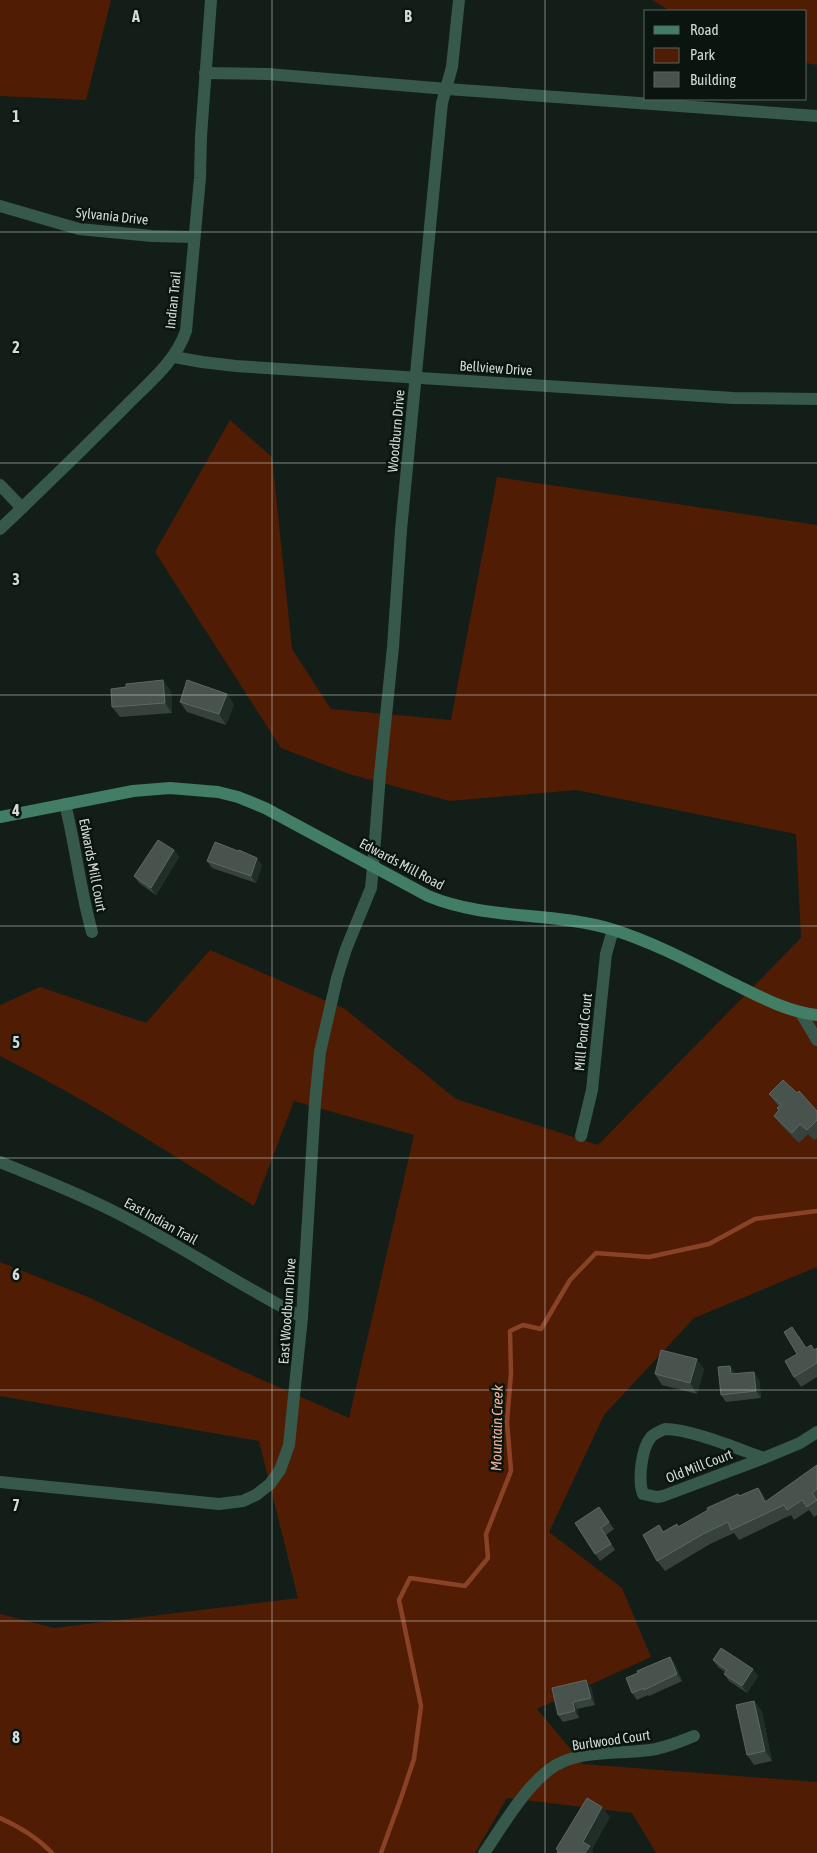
<svg xmlns="http://www.w3.org/2000/svg" width="817" height="1853" font-family="'Asap Condensed',sans-serif">
<style>
.green{fill:#511c04}
.lines{fill:none;stroke-linecap:round;stroke-linejoin:round}
.stream{stroke:#8a4226;stroke-width:4.5}
.street{stroke:#36594b;stroke-width:12}
.secondary{stroke:#427d65;stroke-width:12}
.wall{fill:#37423d}
.shaded-wall{fill:#212d27}
.building{fill:#48534d;stroke:#5d6863}
.grid{fill:none;stroke:#d3dad7;stroke-width:1;stroke-opacity:0.55}
.labels{text-anchor:middle;stroke-width:5;stroke-linejoin:round;paint-order:stroke}
.street-label{font-size:14px;fill:#d3dad7;stroke:#0a1510}
.water-label{font-size:15px;font-style:italic;fill:#f3b39b;stroke:#0a1510}
.grid-label{font-size:16px;text-anchor:middle;font-weight:bold;fill:#d3dad7;stroke:#0a1510;stroke-width:5;stroke-linejoin:round;paint-order:stroke}
</style>
<rect width="100%" height="100%" fill="#131e19"/>
<!-- green -->
<g class="green">
<polygon points="0,0 111,0 86,100 0,96"/>
<polygon points="652,0 817,0 817,65 806,63 806,11 670,11"/>
<path d="M230,420L272,457L292,649L331,709L451,720L497,477L817,525V1267L694,1318L604,1415L549,1532L622,1588L651,1657L537,1709L583,1764L817,1782V1853H656L632,1813L507,1798L475,1853H0V1614L54,1628L298,1598L259,1441L0,1396V1262L88,1297L233,1367L349,1418L414,1135L294,1101L254,1206C171,1154 88,1100 0,1056V1005L40,987L146,1023L210,950L345,1009L456,1099L598,1145L801,938L796,834L576,790L450,801L349,774L281,748L155,552Z"/>
</g>
<g class="lines">
<!-- stream -->
<g class="stream">
<path d="M0,1818C20,1827 37,1837 52,1853"/>
<polyline points="381,1853 401,1798 414,1759 421,1706 399,1600 410,1578 465,1586 488,1558 486,1534 511,1471 507,1422 511,1373 510,1331 523,1325 541,1329 570,1280 596,1253 649,1257 709,1244 755,1219 817,1211"/>
</g>
<!-- street -->
<g class="street">
<polyline points="205,73 268,74 447,89 817,116"/>
<polyline points="0,206 79,229 152,236 194,237"/>
<polyline points="174,357 202,362 236,366 733,398 817,399"/>
<polyline points="0,485 22,508"/>
<path d="M0,529C42,489 83,449 124,408C147,384 175,363 186,331L200,178L201,136L211,0"/>
<path d="M65,804C76,847 80,890 92,932"/>
<polyline points="801,1013 817,1040"/>
<polyline points="581,1136 592,1090 606,954 613,930"/>
<path d="M0,1162C39,1178 78,1193 115,1212C179,1244 238,1285 302,1317"/>
<path d="M665,1429C691,1429 738,1449 764,1458L663,1496L657,1497L643,1494C638,1481 641,1449 651,1437C655,1433 660,1431 665,1429Z"/>
<polyline points="764,1458 800,1443 817,1432"/>
<polyline points="0,1482 219,1504 243,1501 256,1495 270,1484 280,1470 289,1445 302,1317 315,1103 320,1052 337,978 346,949 371,888 373,867 380,774 393,647 401,530 440,123 442,103 452,67 459,0"/>
<path d="M484,1853C504,1824 526,1784 556,1765C582,1750 621,1754 650,1750C666,1748 679,1742 694,1736"/>
</g>
<!-- secondary -->
<path class="secondary" d="M0,817L133,791L170,788L218,792L238,797L265,808L428,896C488,921 553,911 614,930C655,943 694,964 732,983C759,996 787,1012 817,1015"/>
</g>
<!-- wall -->
<g class="wall">
<polygon points="171,691 172,713 120,717 112,707"/>
<polygon points="180,702 234,704 226,725 187,712"/>
<polygon points="174,850 179,857 156,895 139,883 134,876"/>
<polygon points="207,861 262,865 256,883 212,868"/>
<polygon points="769,1094 817,1111 817,1138 814,1140 808,1134 799,1143 782,1126 774,1116 779,1111 777,1108 779,1107"/>
<polygon points="799,1336 806,1348 811,1345 814,1350 817,1348 817,1377 801,1387 794,1377"/>
<polygon points="730,1366 735,1374 759,1379 761,1398 726,1402 721,1395"/>
<polygon points="704,1369 697,1394 662,1385 655,1374"/>
<polygon points="817,1465 817,1515 814,1517 809,1510 794,1520 791,1515 739,1540 734,1533 710,1544 665,1571 657,1561 663,1532 677,1524 679,1527 738,1494 739,1496 758,1488 767,1501"/>
<polygon points="599,1507 614,1529 606,1535 615,1550 600,1561 575,1523"/>
<polygon points="670,1657 675,1664 682,1681 649,1696 648,1695 637,1700 632,1693 638,1673"/>
<polygon points="713,1660 758,1676 747,1693 729,1681 724,1674 725,1672 718,1667"/>
<polygon points="591,1687 595,1705 577,1709 579,1718 563,1722 558,1715"/>
<polygon points="754,1701 762,1712 772,1761 754,1765 747,1755"/>
</g>
<!-- shaded-wall -->
<g class="shaded-wall">
<polygon points="163,680 171,691 172,713 165,703"/>
<polygon points="227,694 234,704 226,725 219,714"/>
<polygon points="174,850 179,857 156,895 151,888"/>
<polygon points="257,858 262,865 256,883 251,876"/>
<polygon points="697,1359 704,1369 697,1394 690,1383"/>
<polygon points="730,1366 735,1373 736,1381 731,1374"/>
<polygon points="754,1372 759,1379 761,1398 756,1391"/>
<polygon points="758,1488 765,1498 772,1512 765,1502"/>
<polygon points="670,1657 675,1664 682,1681 677,1674"/>
<polygon points="753,1669 758,1676 747,1693 742,1686"/>
<polygon points="586,1680 591,1687 595,1705 591,1698"/>
<polygon points="754,1701 762,1712 772,1761 765,1751"/>
<polygon points="573,1702 577,1709 579,1718 575,1711"/>
<polygon points="602,1807 610,1817 592,1850 594,1853 585,1853 583,1842"/>
</g>
<!-- building -->
<g class="building">
<polygon points="163,680 165,703 112,707 111,689 126,687 126,684"/>
<polygon points="187,680 227,694 219,714 180,702"/>
<polygon points="158,840 174,850 151,888 134,876"/>
<polygon points="215,842 238,851 239,850 257,858 251,876 207,861"/>
<polygon points="783,1080 797,1093 799,1091 817,1111 817,1120 807,1130 800,1124 792,1133 774,1116 779,1110 777,1108 781,1105 769,1094"/>
<polygon points="792,1327 806,1348 811,1345 814,1350 817,1348 817,1363 794,1377 785,1361 797,1354 784,1332"/>
<polygon points="661,1350 697,1359 690,1383 655,1374"/>
<polygon points="730,1366 731,1374 754,1372 756,1391 721,1395 718,1367"/>
<polygon points="817,1465 817,1489 812,1493 817,1500 807,1507 802,1500 787,1510 784,1505 731,1530 728,1522 703,1534 657,1561 643,1535 659,1525 663,1532 677,1524 678,1527 708,1510 707,1508 738,1494 739,1496 758,1488 765,1502"/>
<polygon points="599,1507 609,1522 601,1528 611,1544 595,1554 575,1523"/>
<polygon points="721,1648 753,1669 742,1686 724,1674 727,1670 713,1660"/>
<polygon points="670,1657 677,1674 644,1690 644,1688 632,1693 626,1678 638,1673 637,1671"/>
<polygon points="586,1680 591,1698 573,1702 575,1711 558,1715 552,1688"/>
<polygon points="754,1701 765,1751 747,1755 736,1705"/>
<polygon points="587,1798 602,1807 583,1842 590,1846 585,1853 557,1853 558,1850 556,1849"/>
</g>
<!-- grid -->
<path class="grid" d="M272,0V1853M545,0V1853M0,232H817M0,463H817M0,695H817M0,926H817M0,1158H817M0,1390H817M0,1621H817"/>
<g class="labels">
<!-- street labels -->
<g class="street-label">
<text transform="translate(112 216) rotate(6)" y="5">Sylvania Drive</text>
<text transform="translate(173 300) rotate(-84)" y="5">Indian Trail</text>
<text transform="translate(496 368) rotate(4)" y="5">Bellview Drive</text>
<text transform="translate(396 431) rotate(-85)" y="5">Woodburn Drive</text>
<text transform="translate(402 864) rotate(28)" y="5">Edwards Mill Road</text>
<text transform="translate(93 865) rotate(79)" y="5">Edwards Mill Court</text>
<text transform="translate(583 1032) rotate(-84)" y="5">Mill Pond Court</text>
<text transform="translate(161 1221) rotate(29)" y="5">East Indian Trail</text>
<text transform="translate(287 1311) rotate(-86)" y="5">East Woodburn Drive</text>
<text transform="translate(699 1466) rotate(-21)" y="5">Old Mill Court</text>
<text transform="translate(611 1740) rotate(-8)" y="5">Burlwood Court</text>
</g>
<!-- water labels -->
<g class="water-label">
<text transform="translate(497 1428) rotate(-89)" y="5">Mountain Creek</text>
</g>
</g>
<g class="grid-label">
<text x="136" y="22">A</text>
<text x="408" y="22">B</text>
<text x="16" y="122">1</text>
<text x="16" y="353">2</text>
<text x="16" y="585">3</text>
<text x="16" y="816">4</text>
<text x="16" y="1048">5</text>
<text x="16" y="1280">6</text>
<text x="16" y="1511">7</text>
<text x="16" y="1743">8</text>
</g>
<!-- legend -->
<rect x="644" y="10" width="162" height="90" fill="#0a1510" stroke="#5a6460"/>
<rect x="654" y="26" width="25" height="8" fill="#427d65" stroke="#5a6460"/>
<text x="690" y="35" font-size="15" fill="#d3dad7">Road</text>
<rect x="654" y="48" width="25" height="15" fill="#511c04" stroke="#5a6460"/>
<text x="690" y="60" font-size="15" fill="#d3dad7">Park</text>
<rect x="654" y="72" width="25" height="15" fill="#48534d" stroke="#5a6460"/>
<text x="690" y="85" font-size="15" fill="#d3dad7">Building</text>
</svg>
